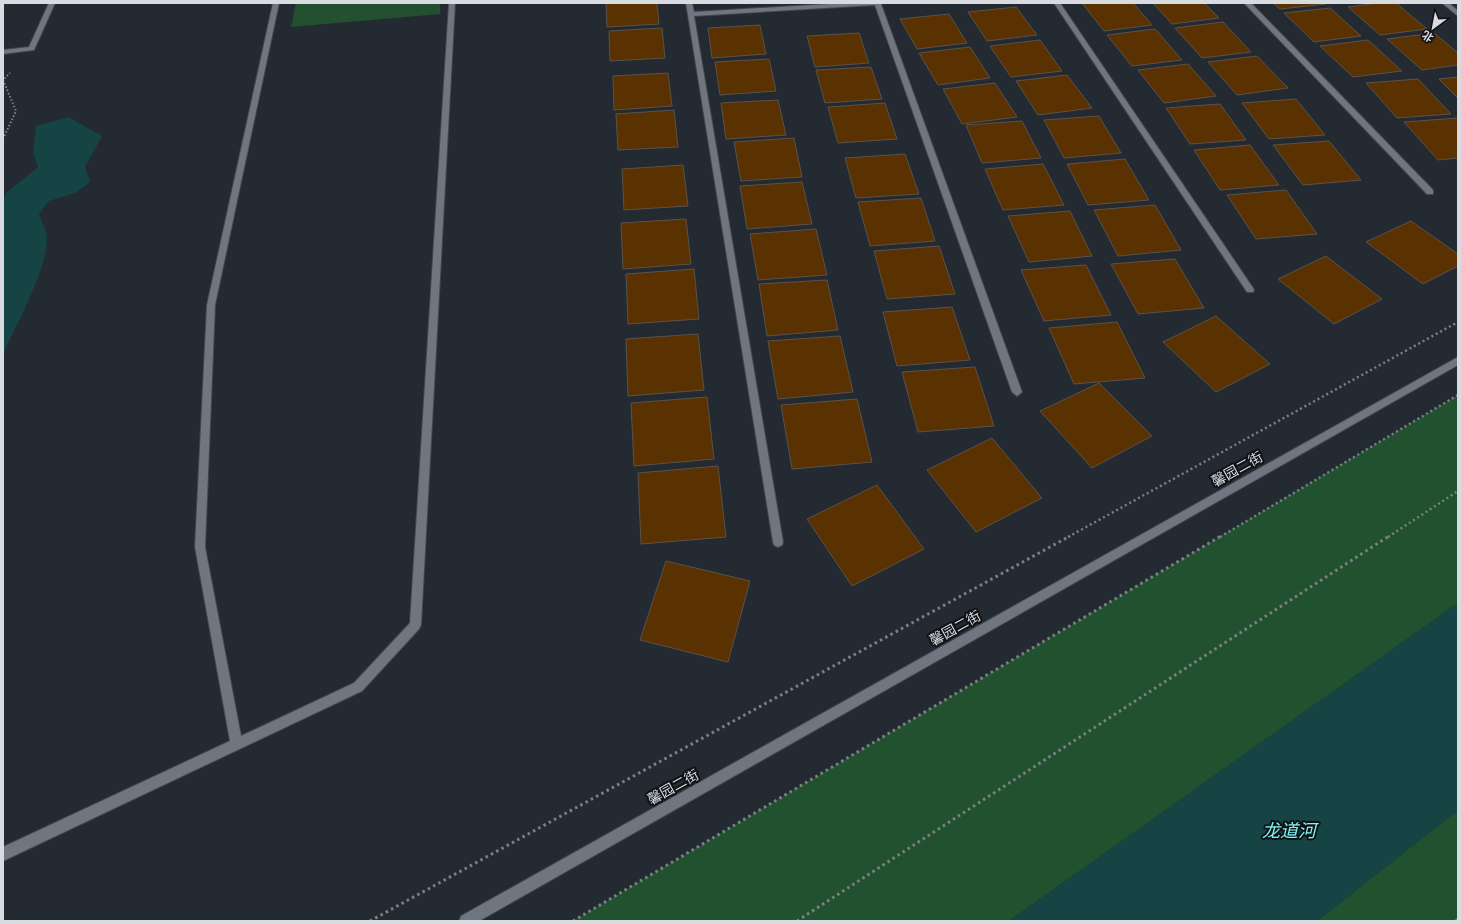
<svg xmlns="http://www.w3.org/2000/svg" width="1461" height="924" font-family="Inter,'Noto Sans SC',sans-serif">
<style>
.green{fill:#21512f}
.water{fill:#164444}
.building{fill:#5a3101;stroke:#5a524b}
.lines{fill:none;stroke-linecap:round;stroke-linejoin:round}
.minor-casing{stroke:#42474d;stroke-width:2}
.path-far2{stroke:#7c8187;stroke-width:2;stroke-dasharray:1.5 2;stroke-linecap:butt}
.path-far1{stroke:#7c8187;stroke-width:2.5;stroke-dasharray:2 3;stroke-linecap:butt}
.path{stroke:#7c8187;stroke-width:3;stroke-dasharray:2.5 3.5;stroke-linecap:butt}
.minor{fill:#6f767f;fill-rule:evenodd}
.labels{text-anchor:middle;stroke-width:4;stroke-linejoin:round;paint-order:stroke}
.street-label{font-size:14px;fill:#d8dce1;stroke:#101216}
.near-water-label{font-size:18px;font-style:italic;fill:#7bf7f8;stroke:#101216}
</style>
<rect width="100%" height="100%" fill="#242a31"/>
<!-- green -->
<g class="green">
<polygon points="296,3 440,3 440,14 291,27"/>
<polygon points="1458,395 1458,603 1009,921 573,921"/>
<polygon points="1458,810 1458,921 1317,921"/>
</g>
<!-- water -->
<g class="water">
<path d="M68,117L102,136L85,167L90,182L75,193L49,201L39,214C41,221 47,230 47,238C47,270 17,323 3,354V202L5,194L38,167L33,152L36,126Z"/>
<polygon points="1458,603 1458,810 1317,921 1009,921"/>
</g>
<!-- building -->
<g class="building">
<polygon points="606,3 657,3 659,24 607,27"/>
<polygon points="1082,3 1133,3 1152,25 1104,31"/>
<polygon points="1153,3 1204,3 1219,18 1172,24"/>
<polygon points="1273,3 1325,3 1326,4 1280,9"/>
<polygon points="1378,3 1396,3 1427,29 1380,35 1348,7"/>
<polygon points="1016,7 1037,35 987,41 968,12"/>
<polygon points="1330,8 1361,36 1314,42 1284,13"/>
<polygon points="949,14 967,43 917,49 900,19"/>
<polygon points="1223,22 1251,52 1202,58 1175,28"/>
<polygon points="760,25 766,54 712,58 708,28"/>
<polygon points="662,28 665,58 610,61 609,31"/>
<polygon points="1155,29 1182,60 1132,66 1107,35"/>
<polygon points="859,33 869,63 815,67 807,36"/>
<polygon points="1434,33 1458,53 1458,65 1422,70 1387,39"/>
<polygon points="1040,40 1062,71 1011,77 990,46"/>
<polygon points="1368,40 1402,71 1353,77 1320,46"/>
<polygon points="970,47 990,78 938,85 919,53"/>
<polygon points="1257,56 1288,88 1237,95 1208,62"/>
<polygon points="769,59 776,91 720,95 715,62"/>
<polygon points="1188,64 1216,96 1164,103 1138,70"/>
<polygon points="871,67 882,99 825,103 816,70"/>
<polygon points="668,73 672,106 614,110 613,76"/>
<polygon points="1067,75 1092,108 1038,115 1016,81"/>
<polygon points="1458,77 1458,98 1439,79"/>
<polygon points="1418,79 1451,114 1397,118 1366,83"/>
<polygon points="995,83 1017,117 962,124 943,89"/>
<polygon points="1296,99 1325,135 1269,139 1242,103"/>
<polygon points="778,100 786,135 726,139 721,103"/>
<polygon points="885,103 897,139 838,143 828,107"/>
<polygon points="1220,104 1246,140 1190,144 1166,108"/>
<polygon points="674,110 678,147 618,150 616,114"/>
<polygon points="1099,116 1121,153 1064,158 1044,120"/>
<polygon points="1458,118 1458,158 1438,160 1404,122"/>
<polygon points="1022,121 1041,158 982,163 966,125"/>
<polygon points="794,138 802,177 741,181 734,142"/>
<polygon points="1329,141 1361,180 1303,185 1273,145"/>
<polygon points="1250,145 1279,185 1220,190 1194,150"/>
<polygon points="905,154 919,194 856,198 845,158"/>
<polygon points="1125,159 1149,200 1088,205 1067,164"/>
<polygon points="1043,164 1064,205 1003,210 985,169"/>
<polygon points="683,165 688,206 624,210 622,169"/>
<polygon points="802,182 812,224 747,229 740,186"/>
<polygon points="1286,190 1317,234 1256,239 1227,195"/>
<polygon points="921,198 935,241 870,246 858,202"/>
<polygon points="1155,205 1181,250 1118,256 1094,210"/>
<polygon points="1070,211 1092,256 1029,262 1008,216"/>
<polygon points="686,219 691,264 623,269 621,223"/>
<polygon points="1411,221 1458,254 1458,266 1423,284 1366,242"/>
<polygon points="816,229 827,275 758,280 750,234"/>
<polygon points="939,246 955,294 887,299 874,251"/>
<polygon points="1326,256 1382,299 1334,324 1278,279"/>
<polygon points="1175,259 1204,308 1138,314 1111,264"/>
<polygon points="1086,265 1111,315 1044,321 1021,270"/>
<polygon points="694,269 699,319 628,324 626,274"/>
<polygon points="827,280 838,330 767,336 759,284"/>
<polygon points="952,307 970,360 897,366 883,312"/>
<polygon points="1216,316 1270,364 1216,392 1163,342"/>
<polygon points="1117,322 1145,378 1074,384 1049,328"/>
<polygon points="698,334 704,390 628,396 626,339"/>
<polygon points="840,336 853,392 778,399 768,341"/>
<polygon points="975,367 994,426 918,432 902,372"/>
<polygon points="1099,383 1152,436 1092,468 1040,411"/>
<polygon points="707,397 714,459 634,466 631,403"/>
<polygon points="857,399 872,462 792,469 781,405"/>
<polygon points="992,438 1042,498 976,532 927,470"/>
<polygon points="718,466 726,537 641,544 638,473"/>
<polygon points="877,485 924,549 852,586 807,519"/>
<polygon points="666,561 750,581 728,662 640,640"/>
</g>
<g class="lines">
<!-- minor casing -->
<g class="minor-casing">
<g id="minor">
<polygon points="49,3 55,3 34,50 3,54 3,50 29,47"/>
<polygon points="273,3 279,3 215,305 205,547 241,736 354,683 410,623 449,3 455,3 421,625 419,629 362,691 3,861 3,847 230,741 195,547 207,305"/>
<polygon points="686,3 692,3 694,12 846,3 882,3 881,4 1022,392 1017,396 1012,392 875,5 694,16 783,542 782,545 778,547 774,545 773,542"/>
<polygon points="1054,3 1060,3 1253,288 1254,290 1253,292 1247,292"/>
<polygon points="1244,3 1251,3 1433,190 1433,194 1427,194"/>
<polygon points="1442,3 1449,3 1458,11 1458,16"/>
<polygon points="1458,357 1458,365 479,921 459,921 461,916"/>
</g>
</g>
<!-- path-far2 -->
<polyline class="path-far2" points="3,139 16,111 3,80 10,73"/>
<!-- path-far1 -->
<g class="path-far1">
<polyline points="1068,537 1458,322"/>
<polyline points="1220,537 1458,395"/>
<polyline points="1388,537 1458,491"/>
</g>
<!-- path -->
<g class="path">
<polyline points="370,921 1070,536"/>
<polyline points="573,921 1221,536"/>
<polyline points="797,921 1389,536"/>
<polyline points="1456,921 1458,919"/>
</g>
<!-- minor -->
<use href="#minor" class="minor"/>
</g>
<g class="labels">
<!-- street labels -->
<g class="street-label">
<text transform="translate(1237 469) rotate(-29)" y="5">馨园二街</text>
<text transform="translate(955 628) rotate(-29)" y="5">馨园二街</text>
<text transform="translate(673 787) rotate(-29)" y="5">馨园二街</text>
</g>
<!-- near-water labels -->
<g class="near-water-label">
<text x="1289" y="837">龙道河</text>
</g>
</g>
<!-- border -->
<rect width="1461" height="924" fill="none" stroke="#d8dce1" stroke-width="8"/>
<!-- north arrow -->
<g transform="translate(1433 28) rotate(212)" stroke="#101216" stroke-width="3" paint-order="stroke">
<path d="M0-3L7 15L0 10L-7 15Z" fill="#d8dce1"/>
<text y="-6" font-size="11" font-weight="bold" text-anchor="middle" fill="#d8dce1">北</text>
</g>
</svg>
